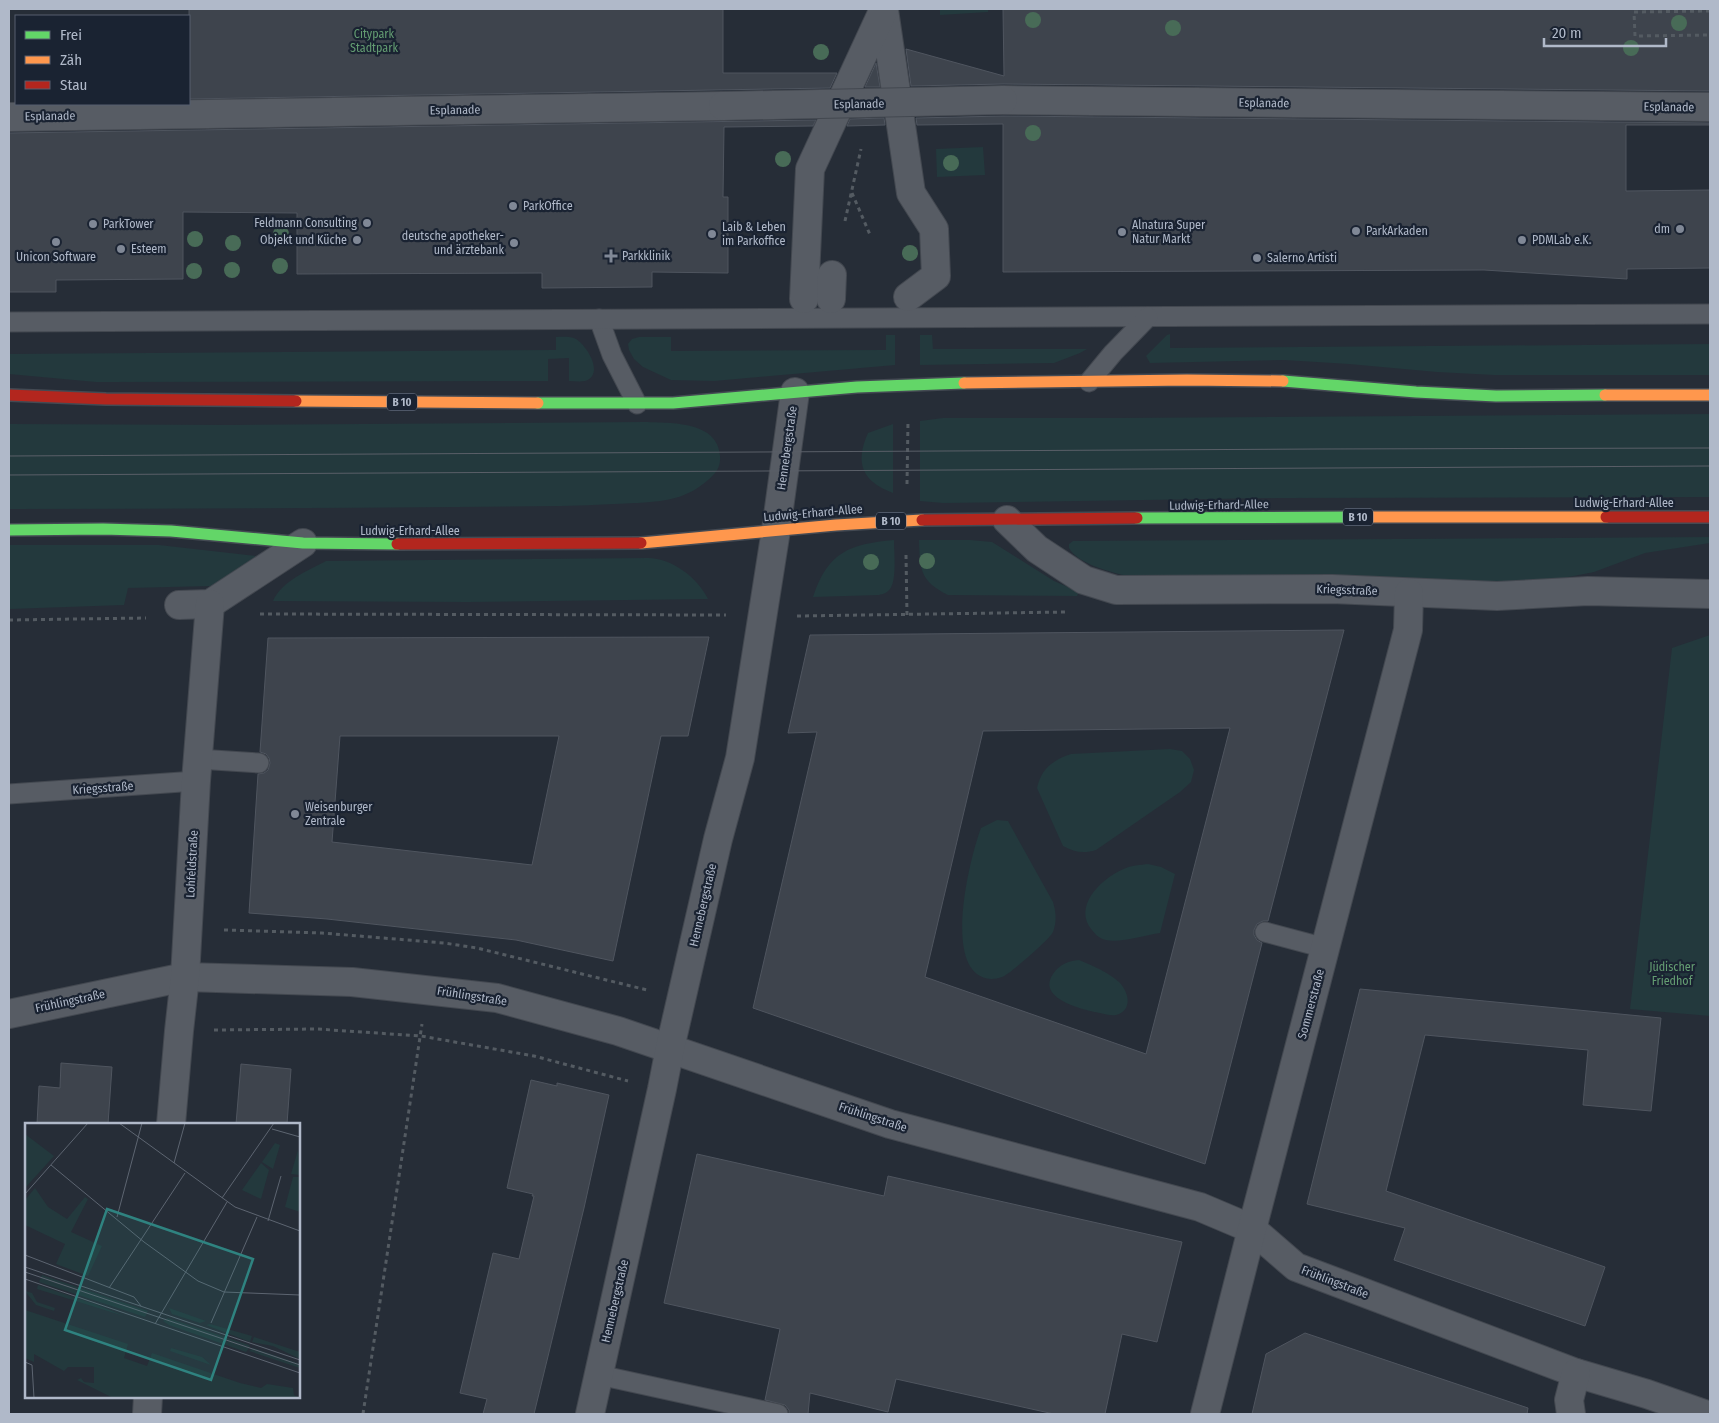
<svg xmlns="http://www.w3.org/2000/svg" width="1719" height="1423" font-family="'Fira Sans Condensed',sans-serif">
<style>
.green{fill:#23393d}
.building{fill:#3e444d;stroke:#4f555f;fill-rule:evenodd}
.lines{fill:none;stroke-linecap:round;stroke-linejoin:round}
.lane-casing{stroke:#434850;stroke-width:21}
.street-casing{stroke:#434850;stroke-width:30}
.fast-casing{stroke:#444a53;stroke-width:14}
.slow-casing{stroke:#444a53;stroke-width:14}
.jam-casing{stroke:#444a53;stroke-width:14}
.path{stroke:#545b62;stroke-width:3;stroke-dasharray:4 4;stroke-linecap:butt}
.lane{stroke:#575c64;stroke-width:19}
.street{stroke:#575c64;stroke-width:28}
.fast{stroke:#63d668;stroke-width:11}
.slow{stroke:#ff974d;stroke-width:11}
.jam{stroke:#b3261e;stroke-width:11}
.tram{stroke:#5a5f68;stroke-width:1}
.street-bridge-casing{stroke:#434850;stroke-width:30;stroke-linecap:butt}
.street-bridge{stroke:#575c64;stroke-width:28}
.tree{fill:#486b57}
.poi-dot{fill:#808896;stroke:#1a2332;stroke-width:2}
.labels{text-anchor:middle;stroke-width:4.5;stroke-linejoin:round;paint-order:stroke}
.shield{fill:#1a2332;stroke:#838c9c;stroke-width:1}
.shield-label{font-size:11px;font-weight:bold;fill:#b0b9c9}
.park-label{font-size:12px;fill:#649d72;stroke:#1a2332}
.street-label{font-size:12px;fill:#b0b9c9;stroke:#1a2332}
.poi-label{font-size:12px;fill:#b0b9c9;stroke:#1a2332;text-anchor:start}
.inset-road{fill:none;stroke:#5d6571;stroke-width:1}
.view{fill:#2f8380;fill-opacity:0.15;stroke:#2f8380;stroke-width:2.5}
.inset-edge{fill:none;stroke:#b0b9c9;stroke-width:2.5}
</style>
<rect width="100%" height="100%" fill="#262d37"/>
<!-- green -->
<g class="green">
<polygon points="940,9 988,9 988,12 940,15"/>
<polygon points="983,147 985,175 937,177 936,149"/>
<polygon points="1170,334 1170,348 1710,344 1710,375 1494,375 1437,372 1349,364 1284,360 1150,363 1146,356 1167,335"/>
<polygon points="886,335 895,335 895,365 714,381 671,380 643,367 634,359 629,350 628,344 632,339 639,337 671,337 671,351 886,350"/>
<polygon points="920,335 932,335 933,349 1087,349 1080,353 1054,363 920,365"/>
<path d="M556,337C563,337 570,336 576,339C587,346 605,374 585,381C580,382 574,381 569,381V358L548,359V381L96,382L9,374V354L556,350Z"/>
<polygon points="1710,414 1710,497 1279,498 943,503 920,501 920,421 943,418 1117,418"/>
<path d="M645,422C671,423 718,421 720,456C721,467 716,473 708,480C699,488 687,495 675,498C656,503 634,503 614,504C561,507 509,506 456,507C307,508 158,509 9,509V424L230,425Z"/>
<path d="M893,424V493C863,482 854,464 868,433Z"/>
<path d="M1710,537V543L1645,553L1594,572L1538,583L1126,576C1109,571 1078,564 1069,548V544L1073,541Z"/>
<path d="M894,540C894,552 897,580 890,589C887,593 883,594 879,595L813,597C828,552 849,544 894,540Z"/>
<path d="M919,540H970L992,542L1054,581L1079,592L1077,596L948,595C920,581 920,570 919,540Z"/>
<polygon points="9,545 159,545 256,556 252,568 212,586 128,588 124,605 9,609"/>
<path d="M648,558C672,558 698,578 708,599L468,602L273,601C282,581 307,571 326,561Z"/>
<polygon points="1710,635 1710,1016 1630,1009 1672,648"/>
<path d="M1170,749L1182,751L1190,759L1194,770L1191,782L1180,792L1096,850C1083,854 1074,852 1063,846L1037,788C1041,769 1053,760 1071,754Z"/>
<path d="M997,820L1008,821L1053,902C1056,912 1057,921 1053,932C1050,939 1010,974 1002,977C1000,978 994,979 991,979C940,976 970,857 981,828Z"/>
<path d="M1148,864L1161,867L1175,874L1160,933C1145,935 1121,943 1106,940C1099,939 1093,932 1089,926C1075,902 1105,876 1126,868C1133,865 1141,865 1148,864Z"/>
<path d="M1079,960C1093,966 1108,972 1119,982C1128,991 1133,1008 1119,1014C1113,1017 1106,1014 1100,1013C1084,1010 1036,999 1053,974C1060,964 1068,961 1079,960Z"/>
</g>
<!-- building -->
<g class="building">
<polygon points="189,9 723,9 723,73 837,73 830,88 189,99"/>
<polygon points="1003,9 1710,9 1710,91 1003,84 911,86 906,49 1004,76"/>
<polygon points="876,63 880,87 865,87"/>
<polygon points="1003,116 1710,123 1710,125 1626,125 1626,191 1710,190 1710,268 1627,269 1627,279 1484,270 1003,272 1003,124 917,125 916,118"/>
<polygon points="884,118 885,125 847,126 850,119"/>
<polygon points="816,120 813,126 724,127 723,197 728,197 728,273 652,272 652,287 542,288 542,273 297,274 297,213 183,212 183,279 56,280 56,292 9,292 9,133"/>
<path d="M1344,630L1268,921H1263L1257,924L1254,930V935L1257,940L1262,943L1205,1164L753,1008L817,732L788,733L810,635ZM1230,728L1146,1054L925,977L983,731Z"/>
<path d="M709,637L688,736H661L613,961L516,940L327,919L249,913L258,774L264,773L268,770L270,763L269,758L266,754L260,752L268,638ZM340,736H559L532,865L332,842Z"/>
<polygon points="1360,989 1661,1018 1651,1111 1583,1105 1588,1050 1425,1035 1386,1191 1605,1267 1585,1326 1394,1260 1405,1228 1307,1204"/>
<polygon points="61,1063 112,1067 108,1124 37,1124 39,1086 60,1088"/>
<polygon points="241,1064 291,1069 287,1124 236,1124"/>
<polygon points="531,1080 557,1086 557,1083 609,1095 584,1208 534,1414 483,1414 487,1399 460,1393 493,1253 519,1259 534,1196 532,1196 533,1194 507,1188"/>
<polygon points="697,1154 884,1196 888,1176 1182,1242 1157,1342 1122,1334 1105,1414 1054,1414 896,1379 888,1412 810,1393 808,1414 789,1414 789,1410 785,1405 765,1400 780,1329 664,1303"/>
<polygon points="1305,1333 1528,1408 1527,1414 1252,1414 1266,1354"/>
</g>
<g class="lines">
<!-- lane casing -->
<g class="lane-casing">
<g id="lane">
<polyline points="599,319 612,355 637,404"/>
<polyline points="9,322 1710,314"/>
<polyline points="1089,382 1113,353 1148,317"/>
<polyline points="198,759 259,763"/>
<polyline points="9,794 196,781"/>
<polyline points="1265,932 1325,948"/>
<polyline points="599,1375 778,1414"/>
</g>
</g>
<!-- street casing -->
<g class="street-casing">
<g id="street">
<polyline points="884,10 911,193 934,229 936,276 908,297"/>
<polyline points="1003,100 1710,107"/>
<polyline points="9,117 723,106"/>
<polyline points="804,299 810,169 884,9"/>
<polyline points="831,299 832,275"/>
<polyline points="1007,520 1037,549 1084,580 1116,590 1332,589 1497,596 1588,591 1710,594"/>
<polyline points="179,605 210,604 303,543"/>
<polyline points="9,1014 185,977 352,982 497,998 618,1031 890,1124 1200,1207 1252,1229 1296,1267 1576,1373 1647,1394 1704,1414"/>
<polyline points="171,1124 179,1031 185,977 196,781 210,604"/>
<polyline points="147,1414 148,1397"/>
<polyline points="590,1414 662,1089 670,1048 718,839 740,758 776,530 795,392"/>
<polyline points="1205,1414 1252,1229 1408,630 1409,593"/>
<polyline points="1571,1414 1569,1400 1576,1373"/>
</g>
</g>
<!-- fast casing -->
<g class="fast-casing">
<g id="fast">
<polyline points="1283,381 1416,392 1496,396 1605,395"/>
<polyline points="538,403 673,403 857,387 964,383"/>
<polyline points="1137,518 1354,517"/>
<polyline points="9,530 103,529 171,531 303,543 397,544"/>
</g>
</g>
<!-- slow casing -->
<g class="slow-casing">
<g id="slow">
<polyline points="964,383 1187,380 1283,381"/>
<polyline points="1605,395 1710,395"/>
<polyline points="296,401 538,403"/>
<polyline points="1354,517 1606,517"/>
<polyline points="641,543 836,525 922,520"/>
</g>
</g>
<!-- jam casing -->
<g class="jam-casing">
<g id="jam">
<polyline points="9,395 106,399 296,401"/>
<polyline points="1606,517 1710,517"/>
<polyline points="922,520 1137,518"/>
<polyline points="397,544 641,543"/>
</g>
</g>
<!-- path -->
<g class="path">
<polyline points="1710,11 1634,12 1635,36 1710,35"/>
<polyline points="852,193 871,237"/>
<polyline points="845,221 861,149"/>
<polyline points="907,484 908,421"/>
<polyline points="906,555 907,615"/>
<polyline points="260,614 726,615"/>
<polyline points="797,616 1066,612"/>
<polyline points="9,620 146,618"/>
<polyline points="224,930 322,933 444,943 477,948 647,990"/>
<polyline points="214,1030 317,1029 421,1036 534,1056 628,1081"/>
<polyline points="363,1414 422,1024"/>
</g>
<!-- lane -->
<use href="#lane" class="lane"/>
<!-- street -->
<use href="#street" class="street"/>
<!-- fast -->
<use href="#fast" class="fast"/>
<!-- slow -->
<use href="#slow" class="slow"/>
<!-- jam -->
<use href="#jam" class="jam"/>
<!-- tram -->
<g class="tram">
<polyline points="9,456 1320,449 1710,448"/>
<polyline points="9,475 1710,466"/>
</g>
<!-- street-bridge casing -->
<g class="street-bridge-casing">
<polyline id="street-bridge" points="723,106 1003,100"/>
</g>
<!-- street-bridge -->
<use href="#street-bridge" class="street-bridge"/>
</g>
<!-- trees -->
<g class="tree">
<circle cx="1033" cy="20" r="8"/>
<circle cx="1679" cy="23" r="8"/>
<circle cx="1173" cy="28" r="8"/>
<circle cx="1631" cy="48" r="8"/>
<circle cx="821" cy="52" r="8"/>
<circle cx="1033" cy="133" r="8"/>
<circle cx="783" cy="159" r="8"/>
<circle cx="951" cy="163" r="8"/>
<circle cx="281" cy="234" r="8"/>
<circle cx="195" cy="239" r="8"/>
<circle cx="233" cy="243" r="8"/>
<circle cx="910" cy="253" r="8"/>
<circle cx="280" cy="266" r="8"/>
<circle cx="232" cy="270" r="8"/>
<circle cx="194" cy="271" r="8"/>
<circle cx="927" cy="561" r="8"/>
<circle cx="871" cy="562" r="8"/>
</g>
<!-- markers -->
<g class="poi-dot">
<circle cx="513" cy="206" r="5"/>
<circle cx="367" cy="223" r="5"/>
<circle cx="93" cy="224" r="5"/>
<circle cx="1680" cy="229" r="5"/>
<circle cx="1356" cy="231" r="5"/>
<circle cx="1122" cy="232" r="5"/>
<circle cx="712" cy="234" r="5"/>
<circle cx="357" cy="240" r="5"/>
<circle cx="1522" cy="240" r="5"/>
<circle cx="56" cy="242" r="5"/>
<circle cx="514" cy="243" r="5"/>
<circle cx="121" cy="249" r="5"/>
<path d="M608.5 248.5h5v5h5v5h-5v5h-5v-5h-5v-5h5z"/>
<circle cx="1257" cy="258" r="5"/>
<circle cx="295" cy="814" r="5"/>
</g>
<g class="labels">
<!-- shield labels -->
<g class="shield">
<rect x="387" y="393.5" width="30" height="17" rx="4"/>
<rect x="1343" y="508.5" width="30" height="17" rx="4"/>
<rect x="876" y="512.5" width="30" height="17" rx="4"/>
</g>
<g class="shield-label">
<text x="402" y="406">B 10</text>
<text x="1358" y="521">B 10</text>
<text x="891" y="525">B 10</text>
</g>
<!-- park labels -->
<g class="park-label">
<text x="374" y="38">Citypark<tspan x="374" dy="14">Stadtpark</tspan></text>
<text x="1672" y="971">Jüdischer<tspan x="1672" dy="14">Friedhof</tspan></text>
</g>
<!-- street labels -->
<g class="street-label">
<text transform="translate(1264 103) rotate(1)" y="4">Esplanade</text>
<text transform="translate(859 104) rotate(-1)" y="4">Esplanade</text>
<text transform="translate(1669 107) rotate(1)" y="4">Esplanade</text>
<text transform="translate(455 110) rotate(-1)" y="4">Esplanade</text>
<text transform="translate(50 116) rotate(-1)" y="4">Esplanade</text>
<text transform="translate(787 448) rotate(-82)" y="4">Hennebergstraße</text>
<text x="1624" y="507">Ludwig-Erhard-Allee</text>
<text transform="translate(1219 505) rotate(-1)" y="4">Ludwig-Erhard-Allee</text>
<text transform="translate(813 513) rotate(-5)" y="4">Ludwig-Erhard-Allee</text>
<text x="410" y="535">Ludwig-Erhard-Allee</text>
<text transform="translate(1347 590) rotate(2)" y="4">Kriegsstraße</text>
<text transform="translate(103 788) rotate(-4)" y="4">Kriegsstraße</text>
<text transform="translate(192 864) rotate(-87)" y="4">Lohfeldstraße</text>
<text transform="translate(703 905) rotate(-77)" y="4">Hennebergstraße</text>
<text transform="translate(472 996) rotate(9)" y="4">Frühlingstraße</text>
<text transform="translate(70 1001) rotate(-12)" y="4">Frühlingstraße</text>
<text transform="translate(1311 1004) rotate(-75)" y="4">Sommerstraße</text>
<text transform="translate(873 1117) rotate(18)" y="4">Frühlingstraße</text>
<text transform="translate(1335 1282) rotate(21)" y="4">Frühlingstraße</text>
<text transform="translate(615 1301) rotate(-77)" y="4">Hennebergstraße</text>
</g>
<!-- poi labels -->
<g class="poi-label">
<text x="523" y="210">ParkOffice</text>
<text x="357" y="227" text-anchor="end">Feldmann Consulting</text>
<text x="103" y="228">ParkTower</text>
<text x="1132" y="229">Alnatura Super<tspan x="1132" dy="14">Natur Markt</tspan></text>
<text x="722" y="231">Laib &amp; Leben<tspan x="722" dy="14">im Parkoffice</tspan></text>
<text x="1670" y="233" text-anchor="end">dm</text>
<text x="1366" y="235">ParkArkaden</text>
<text x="504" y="240" text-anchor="end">deutsche apotheker-<tspan x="504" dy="14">und ärztebank</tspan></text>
<text x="347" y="244" text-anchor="end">Objekt und Küche</text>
<text x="1532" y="244">PDMLab e.K.</text>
<text x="131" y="253">Esteem</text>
<text x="622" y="260">Parkklinik</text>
<text x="56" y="261" text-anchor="middle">Unicon Software</text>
<text x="1267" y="262">Salerno Artisti</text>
<text x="305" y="811">Weisenburger<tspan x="305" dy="14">Zentrale</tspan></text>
</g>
</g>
<!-- overview -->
<g transform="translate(25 1123)">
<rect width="275" height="275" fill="#262d37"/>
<path d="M0,11L29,33L0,65ZM250,20L255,22L248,46L237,39ZM273,27L275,52L266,51ZM236,40L244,47L236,76L217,67ZM268,54H275V89L260,84ZM10,65L23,84L42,96L60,74L63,76L46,109L77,123L63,153L31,141L40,121L0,102V77ZM17,152L123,188L120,194L14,159ZM13,162L70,181L99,193L12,166ZM0,168L7,170L12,179L30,185L29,188L11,182ZM144,185L164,192L181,198L175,200L147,191ZM0,187L103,221L99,235L122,243L127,230L215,260L236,265L242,261L268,265L269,272L275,275H88L52,257L56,255L59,259L69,260V244H43L39,248L9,231V239L0,235ZM143,195L224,222L225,224L221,229L144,202L138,198ZM185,201L227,213L225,219L181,202ZM229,214L275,229V236L248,223L227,219ZM146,225L177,234L186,242L145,228ZM228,225L275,241V245L224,228Z" fill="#23393d"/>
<path class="inset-road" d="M94,0L210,84L275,108M247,6L275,14M149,40L160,0M26,42L119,119L173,158L199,169L275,172M0,71L63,0M197,75L249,0M92,94L117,0M243,98L256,53M0,132L109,174L116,183M0,144L275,237M0,149L275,242M0,156L275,250M84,165L160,50M186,200L232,94M130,201L202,79M0,239L7,242L9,275"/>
<path class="view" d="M82,86L228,136L186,257L40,207Z"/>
<rect width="275" height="275" class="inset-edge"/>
</g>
<!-- border -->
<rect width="1719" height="1423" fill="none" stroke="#b0b9c9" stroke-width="20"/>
<!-- legend -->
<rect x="15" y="15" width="175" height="90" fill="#1a2332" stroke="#565f6e"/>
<rect x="25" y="31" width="25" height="8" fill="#63d668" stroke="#565f6e"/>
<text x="60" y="40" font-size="15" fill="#b0b9c9">Frei</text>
<rect x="25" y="56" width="25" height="8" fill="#ff974d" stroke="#565f6e"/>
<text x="60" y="65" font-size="15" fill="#b0b9c9">Zäh</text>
<rect x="25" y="81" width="25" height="8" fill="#b3261e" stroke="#565f6e"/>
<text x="60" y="90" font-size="15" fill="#b0b9c9">Stau</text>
<!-- scale -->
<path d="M1544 38v8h122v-8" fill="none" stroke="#b0b9c9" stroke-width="2.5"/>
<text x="1552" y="38" font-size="15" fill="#b0b9c9" stroke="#1a2332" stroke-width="4" paint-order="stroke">20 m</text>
</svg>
